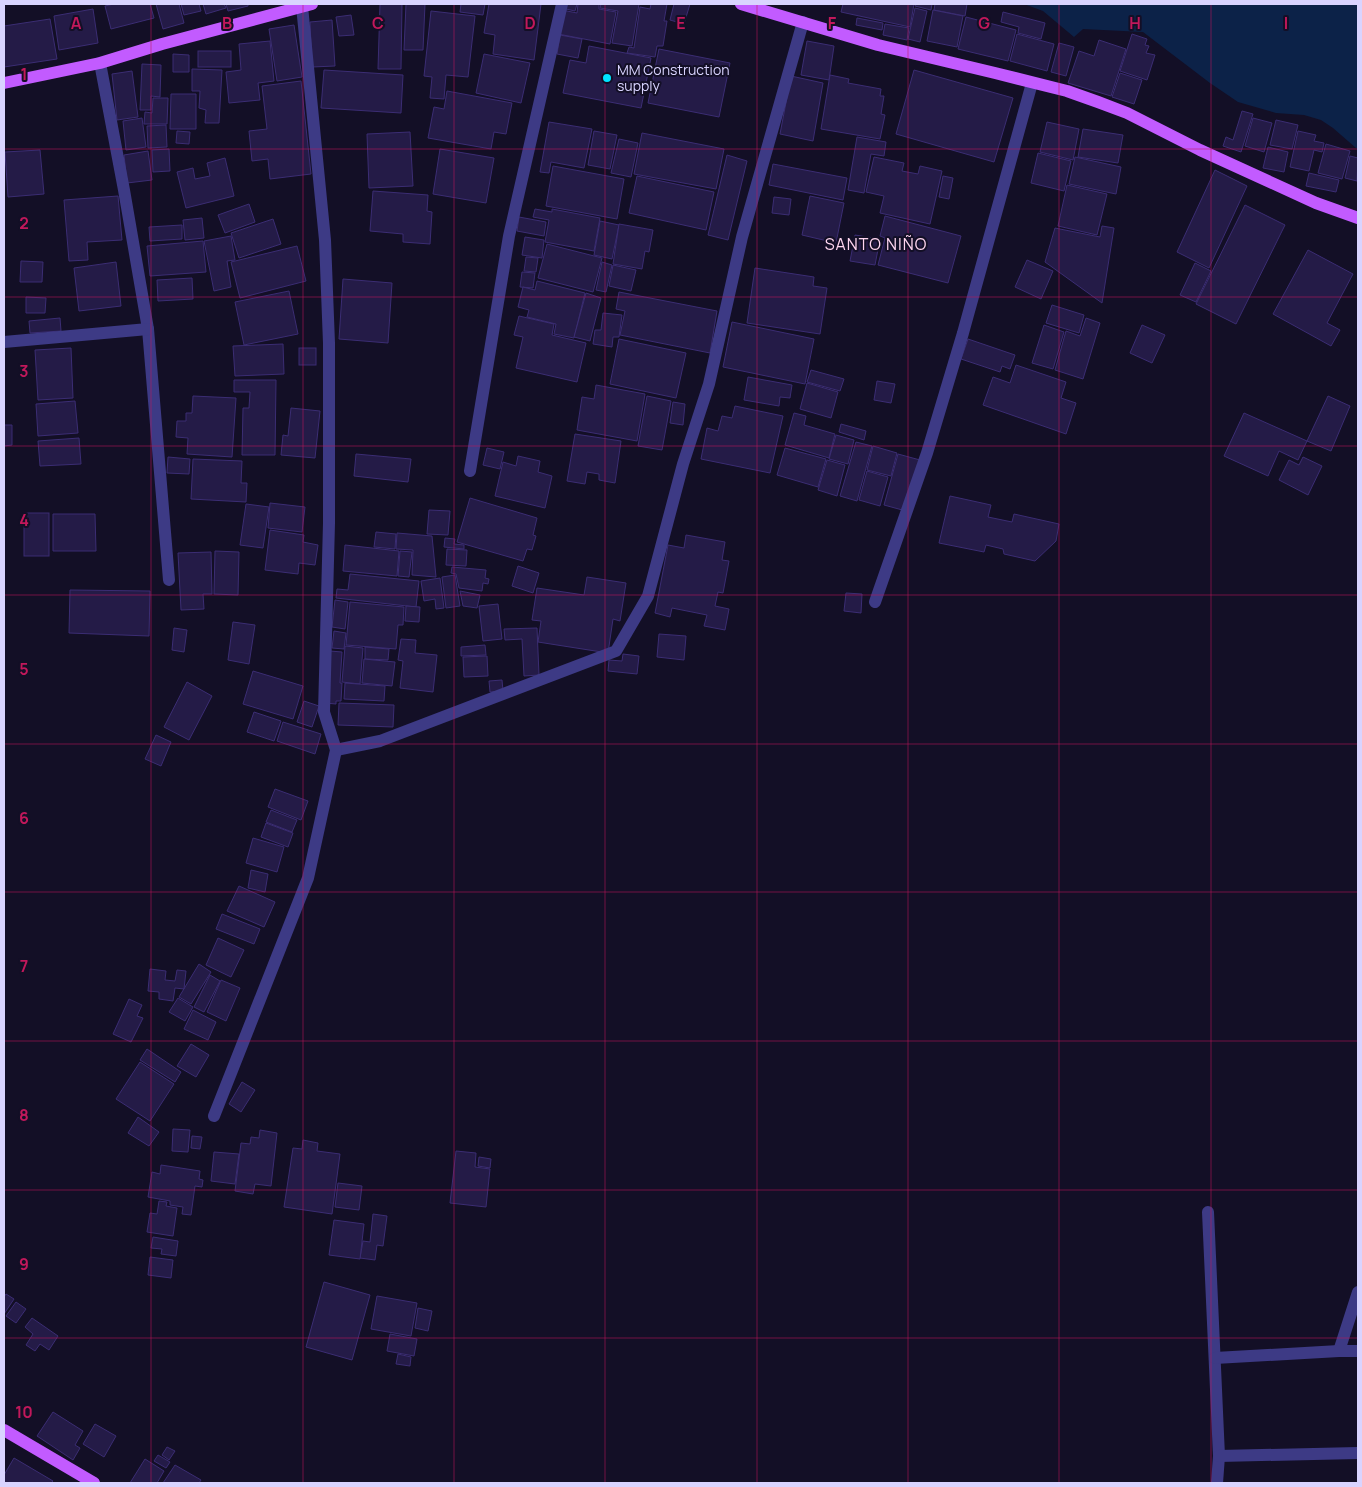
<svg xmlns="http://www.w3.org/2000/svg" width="1362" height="1487" font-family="Manrope,sans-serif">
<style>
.water{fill:#0c2248}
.building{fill:#241b47;stroke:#3b2d73}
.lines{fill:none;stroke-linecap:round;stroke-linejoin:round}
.minor{stroke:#3d3a85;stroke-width:12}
.major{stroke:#c25bff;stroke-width:12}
.grid{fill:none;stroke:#c2185b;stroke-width:1;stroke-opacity:0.55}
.poi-dot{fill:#00e5ff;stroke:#130f26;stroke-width:2}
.labels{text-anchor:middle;stroke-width:4;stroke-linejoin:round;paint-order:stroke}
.poi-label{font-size:14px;fill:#d9d4ff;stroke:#130f26;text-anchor:start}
.quarter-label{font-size:16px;letter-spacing:1px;fill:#ffd6f0;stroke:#130f26}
.grid-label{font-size:16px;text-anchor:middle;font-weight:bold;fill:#c2185b;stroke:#130f26;stroke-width:4;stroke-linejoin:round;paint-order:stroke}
</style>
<rect width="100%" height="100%" fill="#130f26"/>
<!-- water -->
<polygon class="water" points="1024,4 1358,4 1358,148 1356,148 1333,128 1321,120 1304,115 1276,113 1238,102 1210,83 1143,32 1083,29 1074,37 1043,11"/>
<!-- building -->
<g class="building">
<polygon points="114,4 150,4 154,18 111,29 105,6"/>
<polygon points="156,4 179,4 184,23 163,29"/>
<polygon points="181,4 199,4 201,11 184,15"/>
<polygon points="203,4 224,4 226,8 206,14"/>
<polygon points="226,4 248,4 248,6 228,11"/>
<polygon points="380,4 402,4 401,69 378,69"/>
<polygon points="406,4 425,4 423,50 404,50"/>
<polygon points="461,4 485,4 483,15 460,12"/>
<polygon points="489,4 541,4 534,60 493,54 495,35 484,33"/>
<polygon points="567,4 577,4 575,11 566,9"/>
<polygon points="578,4 599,4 599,9 616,12 610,44 558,34 562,10 577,13"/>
<polygon points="601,4 639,4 632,46 612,43 618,11 600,8"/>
<polygon points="651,4 667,4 664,21 667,21 663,46 657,46 655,57 627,53 629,47 634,48 640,7 650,9"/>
<polygon points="674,4 690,4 684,24 670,20"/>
<polygon points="843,4 914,4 910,27 841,12"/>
<polygon points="916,4 932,4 931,10 915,6"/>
<polygon points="935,4 967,4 965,16 934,10"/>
<polygon points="915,8 927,11 920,42 908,39"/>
<polygon points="93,9 98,43 59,50 54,16"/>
<polygon points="933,10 963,16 957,47 927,41"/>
<polygon points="431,11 475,16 468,77 446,75 444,99 430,98 432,77 424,76"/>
<polygon points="1003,12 1045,23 1041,39 1018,33 1019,27 1001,22"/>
<polygon points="351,15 354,35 339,36 336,17"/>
<polygon points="966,17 1016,30 1008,61 958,49"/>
<polygon points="857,18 883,23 882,30 856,25"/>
<polygon points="50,19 57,59 4,67 4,26"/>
<polygon points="332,20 335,66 312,67 310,22"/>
<polygon points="885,24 909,28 907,40 883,35"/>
<polygon points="294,25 302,77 277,81 269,29"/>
<polygon points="1017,34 1054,44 1047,71 1010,61"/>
<polygon points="1132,34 1147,39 1145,45 1149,46 1146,53 1155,55 1147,80 1120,71"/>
<polygon points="560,35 582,39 578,58 557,54"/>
<polygon points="1099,40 1126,49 1111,96 1068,83 1079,51 1094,56"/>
<polygon points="270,41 274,81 258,83 260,100 229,103 226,72 241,70 239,44"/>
<polygon points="807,41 834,46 829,80 801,75"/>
<polygon points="1059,43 1074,47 1066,76 1051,72"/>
<polygon points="589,46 651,58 641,108 563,93 570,60 586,63"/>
<polygon points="659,49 730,63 719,117 648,103"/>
<rect x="198" y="51" width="33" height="16"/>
<polygon points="173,54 189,55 189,72 173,72"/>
<polygon points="484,54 530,63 521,103 476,93"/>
<polygon points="142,64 161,65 160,97 151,96 151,110 140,110"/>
<polygon points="192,69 222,70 219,123 205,123 206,110 199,108 200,91 192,91"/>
<polygon points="324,70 403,75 401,113 321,108"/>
<polygon points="914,70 1013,98 994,162 896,134"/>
<polygon points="132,71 138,117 117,120 112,74"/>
<polygon points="1120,73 1142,80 1134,104 1112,97"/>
<polygon points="830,75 849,79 848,83 881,89 880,96 884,96 881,114 885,115 880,139 821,129"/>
<polygon points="791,76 823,83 813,141 780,134"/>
<polygon points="301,81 311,174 270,179 268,159 252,161 249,131 267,129 262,86"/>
<polygon points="447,91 512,103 506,134 494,132 491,149 428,138 434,107 444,109"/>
<polygon points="171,94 196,94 196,129 170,129"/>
<polygon points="153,98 168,98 167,124 144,124 145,112 152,113"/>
<polygon points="1242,111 1253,114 1241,152 1223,146 1226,137 1233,140"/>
<polygon points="142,118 146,147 126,150 123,121"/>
<polygon points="1253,118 1272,123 1264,152 1245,146"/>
<polygon points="1276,120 1298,125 1292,149 1270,145"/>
<polygon points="549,122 592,129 584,168 551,162 549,173 540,172"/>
<polygon points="1047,122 1079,129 1073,160 1040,152"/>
<polygon points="166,125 167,147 148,148 147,126"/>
<polygon points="1083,129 1123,135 1118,163 1078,157"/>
<polygon points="177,131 190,132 189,144 176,143"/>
<polygon points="594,131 617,135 610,169 588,165"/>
<polygon points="1298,131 1316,135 1314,141 1324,143 1322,152 1314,150 1309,171 1290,167"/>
<polygon points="410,132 413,186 369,188 367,134"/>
<polygon points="642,133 724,149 716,189 634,174"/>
<polygon points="857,137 886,142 884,156 871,154 864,193 848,190"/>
<polygon points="619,139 638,143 631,177 611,173"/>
<polygon points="1326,144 1350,151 1342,179 1318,173"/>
<polygon points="1268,147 1288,152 1284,172 1263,168"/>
<polygon points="169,149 170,171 153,172 152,150"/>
<polygon points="440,149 494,158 486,203 433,194"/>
<polygon points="40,150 44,194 8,197 5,152"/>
<polygon points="148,151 152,180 127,183 124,155"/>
<polygon points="1038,153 1071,161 1064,191 1031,183"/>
<polygon points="727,155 747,161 728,240 708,235"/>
<polygon points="1350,156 1358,158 1357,181 1345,178"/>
<polygon points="874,157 904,163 902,171 918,174 920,166 942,171 930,224 880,213 884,196 866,192"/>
<polygon points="1075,157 1121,167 1116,194 1069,184"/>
<polygon points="225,158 234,196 186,208 177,172 193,168 195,179 210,176 207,163"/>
<polygon points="773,164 847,178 843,200 769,185"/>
<polygon points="553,166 624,179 617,219 546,206"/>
<polygon points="1215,170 1247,186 1209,268 1177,252"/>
<polygon points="1309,173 1339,180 1336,192 1306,186"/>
<polygon points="637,176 714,192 706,230 629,213"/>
<polygon points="943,176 953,178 949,199 939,197"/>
<polygon points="1067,185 1107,194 1097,235 1058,226"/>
<polygon points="373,191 428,195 427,211 432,212 430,244 403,242 403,234 370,231"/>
<polygon points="118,196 122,240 87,242 88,260 69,261 64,200"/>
<polygon points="810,196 844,203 836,243 802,235"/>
<polygon points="774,197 791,199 789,215 772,213"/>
<polygon points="249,204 255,222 225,233 218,215"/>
<polygon points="1245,205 1285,225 1236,324 1196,304"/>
<polygon points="535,209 552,212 552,209 600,218 594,251 545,242 549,220 533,217"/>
<polygon points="885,216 961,236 948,283 878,265 885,238 880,236"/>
<polygon points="519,217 546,222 544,236 517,231"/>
<polygon points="202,218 204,238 185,240 183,220"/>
<polygon points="273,219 281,244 239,258 231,233"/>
<polygon points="600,221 619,225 612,259 594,255"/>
<polygon points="619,224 653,230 649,252 645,251 642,269 613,264"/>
<polygon points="182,225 182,239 150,241 149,227"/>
<polygon points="1102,226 1114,228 1102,303 1045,262 1055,228 1100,237"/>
<polygon points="855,235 880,239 875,265 850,261"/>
<polygon points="231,236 235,260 227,261 231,287 214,291 204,241"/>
<polygon points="525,237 544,240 542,258 522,255"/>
<polygon points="203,241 206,272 150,276 147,246"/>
<polygon points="547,244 602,258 593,292 538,278"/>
<polygon points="297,246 306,281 240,298 231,262"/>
<polygon points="1308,250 1353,274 1327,323 1340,330 1331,346 1273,314"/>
<polygon points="526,257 538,258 536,272 524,271"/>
<polygon points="1027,260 1053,271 1041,299 1015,287"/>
<polygon points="21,261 43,262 42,282 20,282"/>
<polygon points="116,262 121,306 79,311 74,268"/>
<polygon points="602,262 612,265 606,292 596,290"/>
<polygon points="1195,263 1211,271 1196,302 1180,295"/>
<polygon points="613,265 636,270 631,291 609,286"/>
<polygon points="755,268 814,277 813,286 827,288 820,334 747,323"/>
<polygon points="522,272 535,273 533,288 520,287"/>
<polygon points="192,278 193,299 158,301 157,280"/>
<polygon points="343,279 392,283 388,343 339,339"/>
<polygon points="537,281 585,293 574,338 554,334 556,324 527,317 529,310 518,307 523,287 535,290"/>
<polygon points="289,291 298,334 244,345 235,302"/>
<polygon points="619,292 717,311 710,353 620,335 625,311 616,309"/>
<polygon points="586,293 601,298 590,341 574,337"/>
<polygon points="26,297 46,298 45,313 26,313"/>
<polygon points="1052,305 1084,315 1079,333 1046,323"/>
<polygon points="603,313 622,315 619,337 613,337 612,347 593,344 595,330 601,330"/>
<polygon points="519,316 554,324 552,335 586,343 577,382 516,368 523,337 514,335"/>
<polygon points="60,318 61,331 30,333 29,321"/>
<polygon points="1086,318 1100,323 1083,379 1055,370 1066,331 1080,336"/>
<polygon points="732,322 814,339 805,384 723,367"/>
<polygon points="1044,325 1064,332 1053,369 1032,363"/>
<polygon points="1142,325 1165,335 1152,363 1130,353"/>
<polygon points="619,339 686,353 676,398 610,384"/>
<polygon points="968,339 1015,355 1010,369 1002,366 1000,372 961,359"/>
<polygon points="283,344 284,374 235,376 233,346"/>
<polygon points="71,348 73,398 38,400 35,350"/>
<rect x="299" y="348" width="17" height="17"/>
<polygon points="1016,365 1066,382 1061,398 1076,403 1066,434 983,405 993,377 1010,383"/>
<polygon points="811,370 844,379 840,391 807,382"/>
<polygon points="748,377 792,385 790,398 780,397 779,406 744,400"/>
<polygon points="234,380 276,380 275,455 242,455 243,408 249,408 250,392 234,392"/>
<polygon points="877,381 895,384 891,403 874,400"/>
<polygon points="807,383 838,392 831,418 800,409"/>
<polygon points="596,385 645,394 637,441 577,430 582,397 594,399"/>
<polygon points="193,396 236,398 232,457 187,454 188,438 176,437 177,421 186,421 186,413 192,413"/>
<polygon points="647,396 671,401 662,450 638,446"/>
<polygon points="1328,396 1350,406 1331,451 1307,441"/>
<polygon points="75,401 78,433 38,436 36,404"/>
<polygon points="673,402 685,404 683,425 670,423"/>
<polygon points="735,406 783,416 770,473 701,459 707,428 718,431 722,416 732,418"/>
<polygon points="291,408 320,411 315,458 281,455 283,435 288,436"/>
<polygon points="794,413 806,416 804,425 835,434 829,458 785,445"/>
<polygon points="1244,413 1307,441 1298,460 1279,451 1268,476 1224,456"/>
<polygon points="841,424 866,431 864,440 839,432"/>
<polygon points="4,425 12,425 12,445 4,446"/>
<polygon points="575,434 621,441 615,483 599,480 599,474 587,472 585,484 567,481"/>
<polygon points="836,435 854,440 848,464 829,459"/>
<polygon points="79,438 81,464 40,466 38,441"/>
<polygon points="856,442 872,446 857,501 840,496"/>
<polygon points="873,446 897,453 891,476 867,470"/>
<polygon points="487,448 504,452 500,469 483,465"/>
<polygon points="785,448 826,459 818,487 777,475"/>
<polygon points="356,454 411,459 408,482 354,476"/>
<polygon points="898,454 920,460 906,511 884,505"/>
<polygon points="518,456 540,461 538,472 552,476 545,508 495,496 503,462 516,466"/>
<polygon points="168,457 190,459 189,474 167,473"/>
<polygon points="1303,457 1322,466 1308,495 1279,480 1289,460 1299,465"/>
<polygon points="193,459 242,461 241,483 247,483 246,502 191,499"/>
<polygon points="827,460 845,465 837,496 818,490"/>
<polygon points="867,471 888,477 880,506 859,500"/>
<polygon points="950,496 991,505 988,517 1012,522 1014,514 1059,524 1056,541 1035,561 1004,554 1003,549 986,545 984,552 939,543"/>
<polygon points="470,498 537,518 533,535 536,536 532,550 527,549 523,561 457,542"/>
<polygon points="270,503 305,507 302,532 268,528"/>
<polygon points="246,504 269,507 263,548 240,545"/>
<polygon points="429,510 450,511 448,535 427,534"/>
<rect x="24" y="513" width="25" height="43"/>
<polygon points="53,514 95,514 96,551 53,551"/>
<polygon points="270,530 304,535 303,542 318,545 315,565 299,563 298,574 265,570"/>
<polygon points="376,532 396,534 395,549 374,547"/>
<polygon points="397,533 432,536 436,577 412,575 413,550 396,549"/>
<polygon points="686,535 725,542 722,560 729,561 723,593 718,592 715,606 729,609 725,630 704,626 707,615 672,608 670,617 655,613 668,545 684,548"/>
<polygon points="445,538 455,539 454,544 464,545 464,549 444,547"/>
<polygon points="345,545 399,551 397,576 343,571"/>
<polygon points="447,549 467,550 466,566 446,565"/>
<polygon points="215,551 239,552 238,595 214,594"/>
<polygon points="400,551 412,552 409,577 398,576"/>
<polygon points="211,552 212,594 203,594 204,609 181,610 178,553"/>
<polygon points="518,566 539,573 533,593 512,586"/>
<polygon points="452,567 486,570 485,578 489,579 488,584 483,583 482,591 459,588 456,574 451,573"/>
<polygon points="350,574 419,581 416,607 336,598 337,589 348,590"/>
<polygon points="455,575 460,606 446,608 442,577"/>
<polygon points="587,577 626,583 620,621 613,619 608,653 538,642 541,621 532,620 537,588 584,595"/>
<polygon points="440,578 444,608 436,609 435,599 424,601 421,581"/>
<polygon points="70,590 150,591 149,636 69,633"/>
<polygon points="460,591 480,595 477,608 463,606"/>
<polygon points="846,593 862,594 861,613 844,611"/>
<polygon points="335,600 348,602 345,629 332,627"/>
<polygon points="350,602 404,607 403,625 398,625 396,649 346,645"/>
<polygon points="498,604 502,639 483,641 479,606"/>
<polygon points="406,606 420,607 419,622 405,621"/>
<polygon points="233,622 255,625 249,664 228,660"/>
<polygon points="174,628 187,630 184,652 172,650"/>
<polygon points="537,628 539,675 524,676 522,639 505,640 504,629"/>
<polygon points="334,631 346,633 344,649 332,648"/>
<polygon points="659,634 686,636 684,660 657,657"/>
<polygon points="401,639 416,640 415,653 437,655 433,692 400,688 403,661 398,660"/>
<polygon points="485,645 486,655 461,656 461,647"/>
<polygon points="345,646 363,648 360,684 342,682"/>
<polygon points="365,647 389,649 388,660 365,659"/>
<polygon points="330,651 342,652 340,683 342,683 341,701 336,701 336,704 325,703"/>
<polygon points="623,654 639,656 637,674 608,671 609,660 622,661"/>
<polygon points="487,656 488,676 464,677 463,657"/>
<polygon points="364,659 395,662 392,686 362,683"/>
<polygon points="253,671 303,686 293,719 243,704"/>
<polygon points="502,680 503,691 490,692 489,681"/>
<polygon points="187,682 212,696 189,740 164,727"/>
<polygon points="345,683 385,686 384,701 344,699"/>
<polygon points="304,701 319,706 312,727 297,722"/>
<polygon points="339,703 394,705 393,727 338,725"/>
<polygon points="254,712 281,721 274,741 247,732"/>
<polygon points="283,722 321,734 315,754 277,741"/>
<polygon points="156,735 171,742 161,766 145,759"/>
<polygon points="275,789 308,801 301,820 268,807"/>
<polygon points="271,810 297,820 292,832 266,822"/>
<polygon points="266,823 293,833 288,847 261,837"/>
<polygon points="253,838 284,847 277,872 246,863"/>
<polygon points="251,870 268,874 265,892 248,888"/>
<polygon points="239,886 275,902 264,927 227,911"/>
<polygon points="222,914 260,929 254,944 216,929"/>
<polygon points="218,938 244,950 231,977 206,965"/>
<polygon points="199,964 211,972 191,1004 179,997"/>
<polygon points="150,969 166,971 165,980 175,981 177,970 186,971 184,989 175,988 173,1001 159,999 159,992 148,991"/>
<polygon points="210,975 220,981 204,1012 194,1007"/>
<polygon points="221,980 240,988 226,1021 207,1012"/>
<polygon points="178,998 193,1007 185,1021 169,1012"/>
<polygon points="129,999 142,1005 137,1016 143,1018 131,1042 113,1034"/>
<polygon points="193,1010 216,1022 208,1040 184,1029"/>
<polygon points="191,1044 209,1055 196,1077 177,1066"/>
<polygon points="147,1049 181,1072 175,1082 140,1060"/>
<polygon points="140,1062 174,1084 150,1121 116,1099"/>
<polygon points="242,1082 255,1090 241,1112 229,1104"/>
<polygon points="138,1117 159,1132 149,1146 128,1133"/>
<polygon points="173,1129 190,1130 188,1152 172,1151"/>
<polygon points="260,1130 277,1133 271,1186 255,1184 253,1194 235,1191 241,1143 250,1144 251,1137 259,1138"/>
<polygon points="192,1136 202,1137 200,1149 191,1148"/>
<polygon points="303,1140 318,1143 317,1151 340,1154 332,1214 284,1207 293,1148 302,1149"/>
<polygon points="456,1151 476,1153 475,1167 490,1169 486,1207 450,1203"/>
<polygon points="214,1152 239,1154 235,1184 211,1181"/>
<polygon points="479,1157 491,1159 490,1168 478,1166"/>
<polygon points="161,1165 200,1171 199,1179 203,1180 202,1187 195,1186 191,1215 182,1214 183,1207 170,1205 170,1201 148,1197 152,1172 160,1174"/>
<polygon points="338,1183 362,1186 359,1210 335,1207"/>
<polygon points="159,1201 167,1202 166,1206 177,1208 173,1236 147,1232 150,1213 157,1214"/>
<polygon points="373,1214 387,1216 383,1246 377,1245 375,1260 360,1258 363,1241 370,1242"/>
<polygon points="334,1220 364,1224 360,1259 329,1255"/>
<polygon points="153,1237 178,1241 176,1256 161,1254 162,1249 151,1248"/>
<polygon points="150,1257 173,1260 171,1278 148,1275"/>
<polygon points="324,1282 370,1295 352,1360 306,1347"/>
<polygon points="6,1294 14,1299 4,1314 4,1297"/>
<polygon points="377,1296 417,1303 411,1336 371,1329"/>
<polygon points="16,1302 26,1309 16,1323 6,1316"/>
<polygon points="418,1308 432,1311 428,1331 415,1328"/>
<polygon points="32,1318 58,1336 49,1350 40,1344 35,1351 26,1345 33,1334 25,1327"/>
<polygon points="390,1334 417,1339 414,1356 387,1351"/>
<polygon points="398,1354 411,1357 410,1366 396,1364"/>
<polygon points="53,1412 83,1431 75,1445 80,1448 73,1460 37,1436"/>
<polygon points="95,1424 116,1436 104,1457 83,1444"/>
<polygon points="167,1447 175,1451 169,1460 162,1455"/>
<polygon points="158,1455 170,1462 166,1468 154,1461"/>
<polygon points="14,1458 53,1481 51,1483 4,1483 4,1475"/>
<polygon points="145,1459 164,1471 157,1483 130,1483"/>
<polygon points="175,1465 201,1480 199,1483 163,1483"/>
</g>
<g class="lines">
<!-- minor -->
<g class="minor">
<polyline points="100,63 124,190 148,329 169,580"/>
<polyline points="4,342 148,329"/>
<polyline points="470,471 509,236 562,4"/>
<polyline points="875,602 927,453 963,333 1032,83"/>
<polyline points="336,750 380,741 616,651 648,596 683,464 709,384 742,237 803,22"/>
<polyline points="214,1116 308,878 336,750 324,712 329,523 329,343 325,240 302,6"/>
<polyline points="1208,1212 1219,1456 1217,1483"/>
<polyline points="1339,1351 1358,1292"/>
<polyline points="1215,1358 1339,1351 1358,1351"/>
<polyline points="1219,1456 1358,1453"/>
</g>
<!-- major -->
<g class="major">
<polyline points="741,4 878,45 995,73 1067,91 1098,102 1127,113 1200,150 1316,203 1358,218"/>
<polyline points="4,83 100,63 162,44 312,4"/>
<polyline points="4,1430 94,1483"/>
</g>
</g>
<!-- grid -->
<path class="grid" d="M151,4V1483M303,4V1483M454,4V1483M605,4V1483M757,4V1483M908,4V1483M1059,4V1483M1211,4V1483M4,149H1358M4,297H1358M4,446H1358M4,595H1358M4,744H1358M4,892H1358M4,1041H1358M4,1190H1358M4,1338H1358"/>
<!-- markers -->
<circle class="poi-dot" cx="607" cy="78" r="5"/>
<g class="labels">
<!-- poi labels -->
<g class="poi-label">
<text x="617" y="75">MM Construction<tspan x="617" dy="16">supply</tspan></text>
</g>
<!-- quarter labels -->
<g class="quarter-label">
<text x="876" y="250">SANTO NIÑO</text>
</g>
</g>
<g class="grid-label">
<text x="76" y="29">A</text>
<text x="227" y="29">B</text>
<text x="378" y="29">C</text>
<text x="530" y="29">D</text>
<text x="681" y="29">E</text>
<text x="832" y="29">F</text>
<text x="984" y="29">G</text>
<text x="1135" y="29">H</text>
<text x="1286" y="29">I</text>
<text x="24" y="80">1</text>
<text x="24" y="229">2</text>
<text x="24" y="377">3</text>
<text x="24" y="526">4</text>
<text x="24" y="675">5</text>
<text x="24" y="824">6</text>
<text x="24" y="972">7</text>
<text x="24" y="1121">8</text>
<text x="24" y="1270">9</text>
<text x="24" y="1418">10</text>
</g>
<!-- border -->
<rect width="1362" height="1487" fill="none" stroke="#d9d4ff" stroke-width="10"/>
</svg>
